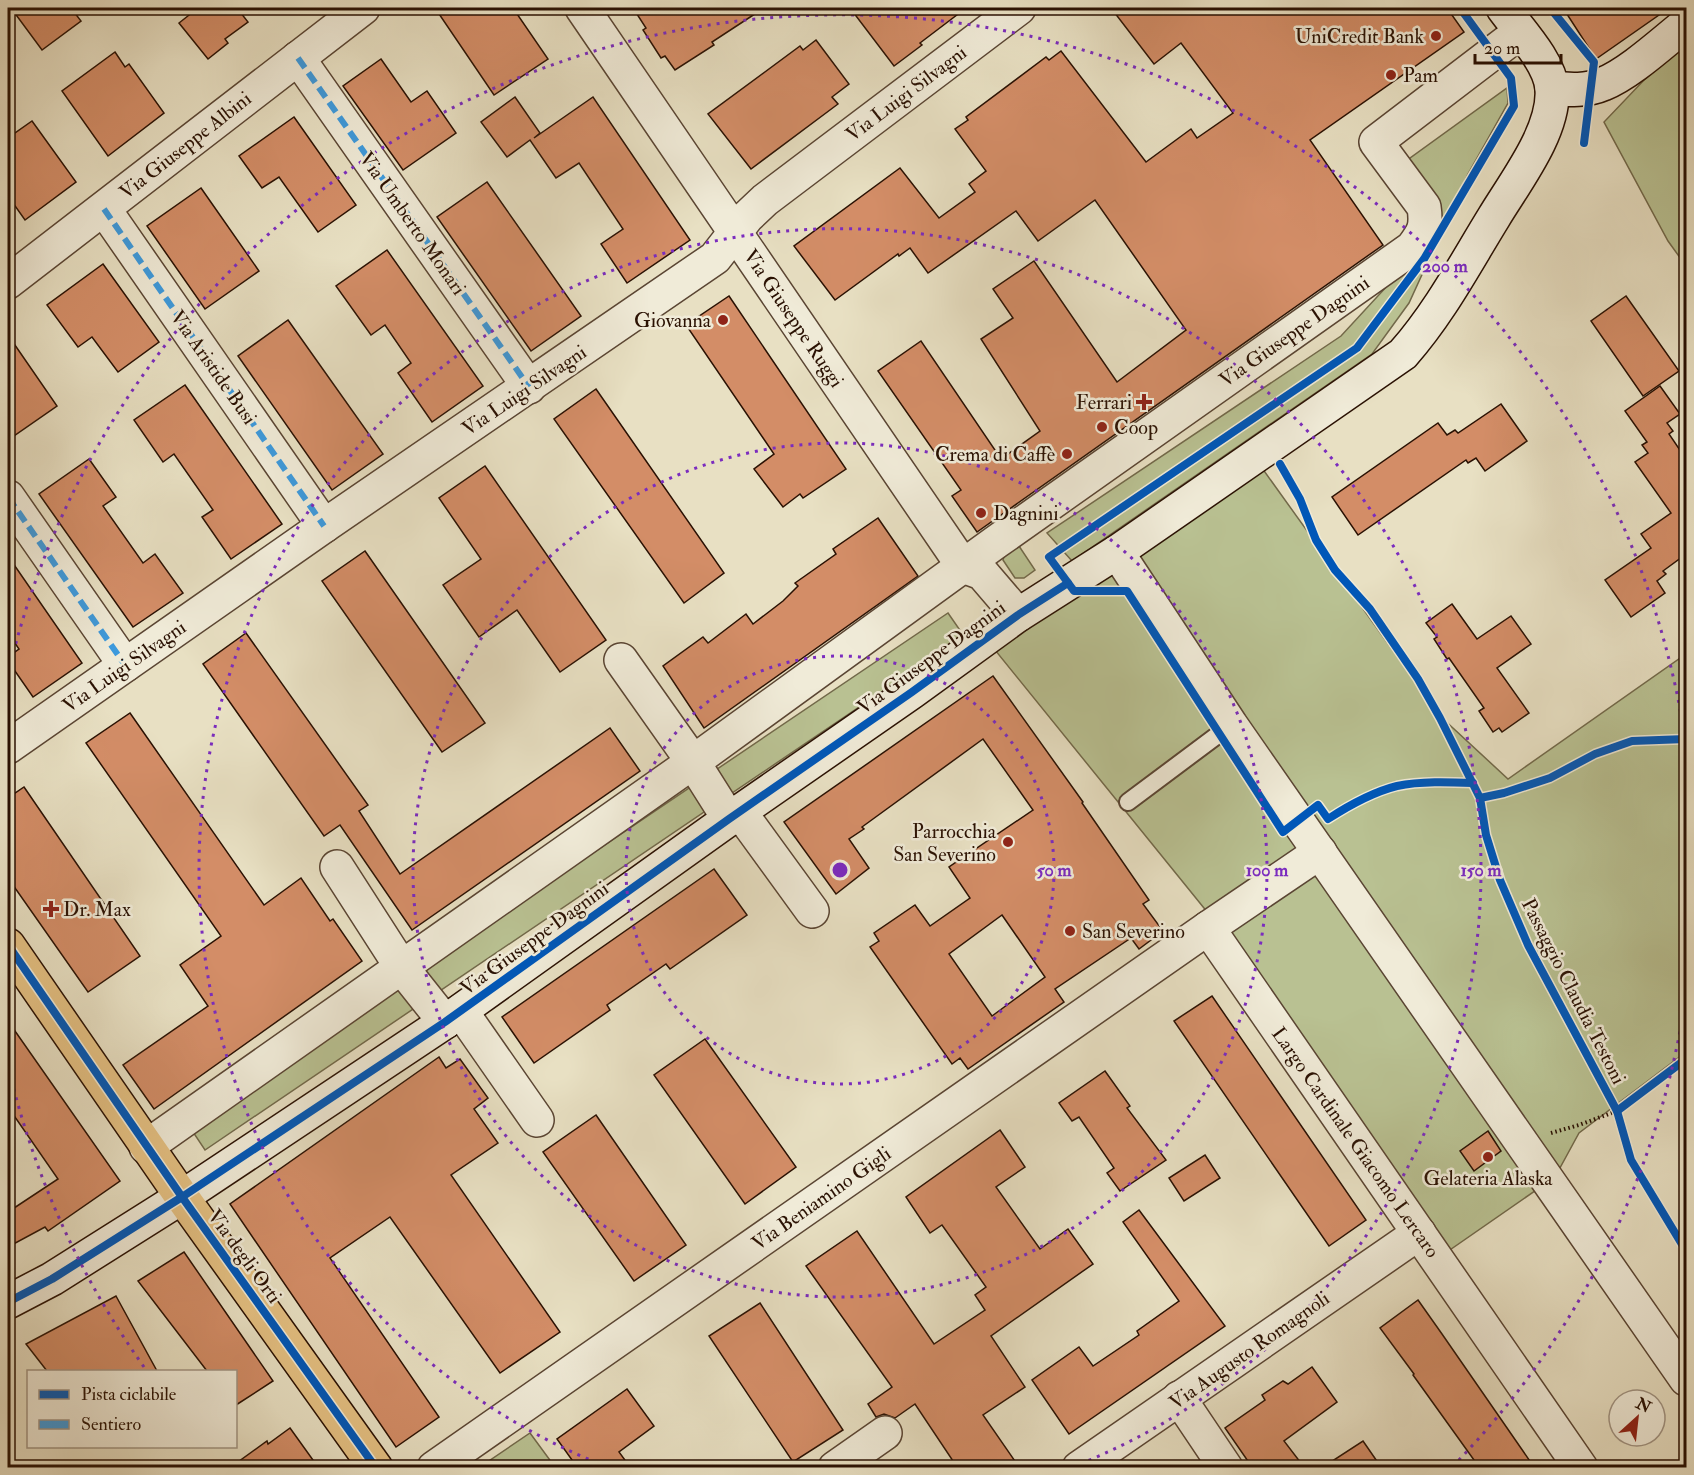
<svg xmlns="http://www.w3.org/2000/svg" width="1694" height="1475" font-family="'IM FELL Double Pica',serif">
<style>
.green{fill:#b9c192;stroke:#72694a;stroke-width:1.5}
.building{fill:#d38d67;stroke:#2a1103;stroke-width:1.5;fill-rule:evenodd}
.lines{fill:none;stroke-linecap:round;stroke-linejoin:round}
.lane-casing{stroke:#5a4533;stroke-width:20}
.street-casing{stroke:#5a4533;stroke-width:36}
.secondary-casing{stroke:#2a1103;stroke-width:36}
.primary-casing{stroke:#2a1103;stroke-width:36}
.path{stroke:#2a1103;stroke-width:4;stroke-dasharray:1.5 3;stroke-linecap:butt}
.lane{stroke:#f0ebd8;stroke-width:16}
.street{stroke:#f0ebd8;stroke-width:33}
.secondary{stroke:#f0ebd8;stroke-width:33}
.primary{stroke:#e4c082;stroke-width:33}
.quiet{stroke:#3d9add;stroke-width:6;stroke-dasharray:12 6;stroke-linecap:butt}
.cycleway-casing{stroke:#f0ebd8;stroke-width:11}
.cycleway{stroke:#0057b8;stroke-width:8}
.ring{fill:none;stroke:#7b2cbf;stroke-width:3;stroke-dasharray:3 6}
.poi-dot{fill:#8f2418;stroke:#f0ebd8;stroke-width:2}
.labels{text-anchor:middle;stroke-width:5;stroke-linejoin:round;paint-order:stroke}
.poi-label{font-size:20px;fill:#2a1103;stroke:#f0ebd8;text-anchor:end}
.street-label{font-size:20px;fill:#2a1103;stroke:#f0ebd8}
.centre{fill:#7b2cbf;stroke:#f0ebd8;stroke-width:3}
.ring-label{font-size:18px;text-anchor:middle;font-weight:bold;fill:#7b2cbf;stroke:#f0ebd8;stroke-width:5;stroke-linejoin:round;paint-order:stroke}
</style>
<rect width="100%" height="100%" fill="#e8e0c3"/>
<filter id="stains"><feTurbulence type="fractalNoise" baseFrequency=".00333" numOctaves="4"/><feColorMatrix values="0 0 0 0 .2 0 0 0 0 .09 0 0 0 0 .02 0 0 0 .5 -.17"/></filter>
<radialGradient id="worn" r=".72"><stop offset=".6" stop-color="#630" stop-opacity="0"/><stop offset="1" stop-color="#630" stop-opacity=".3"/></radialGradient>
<!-- green -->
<g class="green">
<polygon points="1686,36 1686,266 1668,241 1604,122"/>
<polygon points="1507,88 1508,103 1468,174 1409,303 1372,354 1072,561 1047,533 1341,336 1424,246 1443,219 1406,161"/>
<polygon points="1262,468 1440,716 1508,779 1686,654 1686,1052 1579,1133 1555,1177 1444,1254 1208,913 995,650"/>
<polygon points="1017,543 1035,570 1024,578 1015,578 1003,560 1005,553"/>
<polygon points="948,613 964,636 205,1150 189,1126"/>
<polygon points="530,1433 555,1467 480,1467"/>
</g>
<!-- building -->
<g class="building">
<polygon points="11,8 71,8 81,21 42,50"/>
<polygon points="198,8 237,8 248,22 225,39 228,43 208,59 179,23"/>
<polygon points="435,8 513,8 548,59 494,95"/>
<polygon points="633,8 764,8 712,42 714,45 675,70 665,56 661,58 643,30 646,28"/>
<polygon points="850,8 966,8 920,43 922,45 894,66"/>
<polygon points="1111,8 1447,8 1464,32 1310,140 1383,245 977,532 952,496 961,490 878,371 921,341 1001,459 1040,431 981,339 1013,318 993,289 1034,261 1117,382 1186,330 1095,200 1038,241 1016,211 928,273 910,248 899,256 898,254 835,300 794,246 900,168 939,218 975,192 969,184 986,171 955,129 968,120 966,117 1046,57 1049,60 1061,51 1146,162 1191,129 1197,138 1233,113 1181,43 1154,64"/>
<polygon points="1563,8 1669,8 1596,59"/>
<polygon points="816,40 849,84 832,97 838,104 751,169 708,114 800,46 803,50"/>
<polygon points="115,52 125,67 129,64 164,113 108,156 62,91"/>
<polygon points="381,59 411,102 427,91 456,133 403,170 343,86"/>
<polygon points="515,97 540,133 534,138 593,97 690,240 627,283 601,244 623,229 579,163 556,178 530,140 507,157 481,122"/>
<polygon points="294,117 356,205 318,232 279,177 262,188 239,156"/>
<polygon points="32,121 76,182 25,220 8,196 8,138"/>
<polygon points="487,182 581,316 531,351 437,217"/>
<polygon points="201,188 259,271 205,309 147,226"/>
<polygon points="387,250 483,386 432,422 398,373 411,363 385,325 371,335 336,286"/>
<polygon points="103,264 159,342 118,372 92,337 78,347 47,305"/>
<polygon points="729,296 846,469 803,498 800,494 783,507 754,469 774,454 686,325"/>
<polygon points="1626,296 1679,371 1643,396 1591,321"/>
<polygon points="288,320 383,454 332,490 238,356"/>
<polygon points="8,335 57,406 8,440"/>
<polygon points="185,385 282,524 231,559 202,517 213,510 174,454 163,462 134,420"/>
<polygon points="1660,386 1680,414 1667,423 1673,431 1669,434 1686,459 1686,554 1663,571 1666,574 1657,581 1665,593 1631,617 1605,580 1651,548 1641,534 1671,513 1635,462 1648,453 1642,445 1647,442 1625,411"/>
<polygon points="596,389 724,573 684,603 554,419"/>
<polygon points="1501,404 1527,441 1485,471 1476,458 1468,463 1466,460 1358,535 1332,497 1438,423 1447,435 1455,430 1458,433"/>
<polygon points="89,459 116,497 103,506 143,563 155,554 183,593 133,627 39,494"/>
<polygon points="485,466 606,640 560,672 517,610 479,637 443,585 481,559 439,498"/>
<polygon points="878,518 918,576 704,728 663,666 703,637 708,643 746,614 753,624 783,601 798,586 795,583 836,554 833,549"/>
<polygon points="365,551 485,723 442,752 322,581"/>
<polygon points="8,556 82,663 33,697 8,661 8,657 19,649 8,633"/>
<polygon points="1452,604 1477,639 1511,616 1531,644 1497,668 1529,713 1502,732 1499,728 1493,732 1479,711 1484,708 1449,658 1447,659 1434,639 1437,637 1426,623"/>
<polygon points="246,633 368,805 359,811 400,874 610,728 640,771 412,930 340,825 324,836 203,664"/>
<path d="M993,676L1083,802L1082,803L1149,900L1143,904L1163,931L1139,949L1131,938L1055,989L1064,1002L968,1069L960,1058L952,1064L870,947L879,941L874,933L915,905L930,926L970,898L949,867L1033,810L983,739L862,827L864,829L849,839L869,868L836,894L784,822ZM1002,915L1045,977L992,1016L949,954Z"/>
<polygon points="130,713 264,905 301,878 330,921 333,919 362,961 154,1109 123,1065 208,1006 180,965 221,936 86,743"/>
<polygon points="24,787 140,956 88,992 8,878 8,798"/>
<polygon points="714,869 747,915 670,969 666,964 607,1005 610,1010 534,1063 502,1017"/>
<polygon points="1212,996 1366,1220 1329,1246 1174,1021"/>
<polygon points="8,1021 120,1181 48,1231 45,1227 8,1247 8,1212 58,1179 8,1107"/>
<polygon points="705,1039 796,1167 745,1204 654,1075"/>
<polygon points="439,1057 446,1068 460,1059 488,1098 474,1109 498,1143 451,1175 560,1332 500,1373 390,1217 330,1258 439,1417 396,1447 230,1204"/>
<polygon points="1105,1071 1130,1106 1127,1108 1166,1160 1120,1191 1107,1173 1114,1168 1079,1117 1072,1121 1059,1103"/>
<polygon points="596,1115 686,1245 634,1281 543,1152"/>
<polygon points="1000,1130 1025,1167 996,1187 1040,1249 1068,1229 1093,1264 991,1336 1025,1387 983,1415 1019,1467 957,1467 915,1404 895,1418 884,1414 876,1417 868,1404 892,1387 806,1266 857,1231 934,1344 985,1310 975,1295 986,1287 942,1225 930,1233 906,1197"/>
<polygon points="1488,1131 1501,1151 1474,1171 1460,1151"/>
<polygon points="1205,1155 1220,1178 1184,1201 1169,1178"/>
<polygon points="1139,1210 1225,1326 1069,1434 1032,1380 1079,1347 1093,1366 1139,1335 1137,1331 1179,1301 1123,1222"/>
<polygon points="184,1252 273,1381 236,1405 236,1371 207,1371 138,1281"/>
<polygon points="116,1296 157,1371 47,1371 26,1344"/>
<polygon points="1418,1300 1442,1334 1534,1467 1479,1467 1413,1375 1414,1374 1380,1328"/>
<polygon points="760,1303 843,1430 793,1462 709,1336"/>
<polygon points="1312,1367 1337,1402 1284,1441 1304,1467 1252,1467 1225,1428 1265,1400 1262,1395 1283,1381 1288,1384"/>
<polygon points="627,1389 654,1426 619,1452 630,1467 577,1467 557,1439"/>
<polygon points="290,1428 318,1467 231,1467 267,1441 268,1444"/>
<polygon points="1363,1441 1381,1467 1323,1467"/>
</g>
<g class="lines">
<!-- lane casing -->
<g class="lane-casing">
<polyline id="lane" points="1128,802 1231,725"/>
</g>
<!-- street casing -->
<g class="street-casing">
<g id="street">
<polyline points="582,8 963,566 982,573 1018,615"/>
<polyline points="298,58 529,387"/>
<polyline points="104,209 324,526"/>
<polyline points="8,282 363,8"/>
<polyline points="8,497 125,665"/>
<polyline points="1117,552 1231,725 1686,1379"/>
<polyline points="621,660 693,762 729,819"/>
<polyline points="8,747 324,526 715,258 747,217 765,200 1019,8"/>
<polyline points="740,812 812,911"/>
<polyline points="337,867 402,968 445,1022"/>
<polyline points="1208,928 1581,1468"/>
<polyline points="461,1011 537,1120"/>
<path d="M146,1147L693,762L996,542L1412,248C1424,232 1427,227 1424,207L1376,142L1520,32"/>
<polyline points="1179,1398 1226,1468"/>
<polyline points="434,1468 1208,928 1320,852"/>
<polyline points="835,1468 885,1433"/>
<polyline points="1079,1468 1419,1233"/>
</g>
</g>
<!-- secondary casing -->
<g class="secondary-casing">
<g id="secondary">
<path d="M1552,88C1570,90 1587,91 1603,84C1630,73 1662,43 1686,24"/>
<path d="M8,1302L52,1279L182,1197L445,1022L729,819L912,692L1018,615L1117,552L1403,354C1440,312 1465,264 1494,217C1515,182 1555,131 1552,89C1550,62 1518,29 1503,8"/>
</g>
</g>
<!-- primary casing -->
<g class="primary-casing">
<polyline id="primary" points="8,945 182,1197 376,1468"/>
</g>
<!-- path -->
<polyline class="path" points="1551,1133 1579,1125 1617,1111"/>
<!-- lane -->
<use href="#lane" class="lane"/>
<!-- street -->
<use href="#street" class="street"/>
<!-- secondary -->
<use href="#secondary" class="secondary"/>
<!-- primary -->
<use href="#primary" class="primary"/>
<!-- quiet -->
<g class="quiet">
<polyline points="298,58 529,387"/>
<polyline points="104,209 324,526"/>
<polyline points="8,497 125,665"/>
</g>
<!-- cycleway casing -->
<g class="cycleway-casing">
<g id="cycleway">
<path d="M1460,8L1511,78L1514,106L1424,259L1357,348L1049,557L1074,591H1127L1283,832L1318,805L1328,819C1348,806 1373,792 1397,786C1421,781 1448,782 1473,783"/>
<polyline points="1550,8 1594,62 1584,143"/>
<polyline points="1280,464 1300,499 1316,540 1335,570 1370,609 1418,679 1440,718 1480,798 1486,835 1500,880 1528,945 1617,1111 1631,1160 1686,1251"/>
<polyline points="1480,798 1504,793 1550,778 1595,754 1632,741 1686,739"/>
<polyline points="8,945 182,1197 376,1468"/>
<polyline points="1617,1111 1686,1059"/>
<polyline points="8,1302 52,1279 182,1197 445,1022 729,819 912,692 1018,615 1068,583"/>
</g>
</g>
<!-- cycleway -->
<use href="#cycleway" class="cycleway"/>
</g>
<!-- distance rings -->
<g class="ring">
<circle cx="840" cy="870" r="214"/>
<circle cx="840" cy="870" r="427"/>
<path d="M605 1466A641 641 0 1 1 1075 1466"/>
<path d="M1686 996A855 855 0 0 1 1455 1464M144 1367A855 855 0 0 1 9 1070M9 670A855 855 0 0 1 1686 744"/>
</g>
<!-- markers -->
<g class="poi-dot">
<circle cx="1436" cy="36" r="6"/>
<circle cx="1391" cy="75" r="6"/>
<circle cx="723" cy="320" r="6"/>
<path d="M1141 393h6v6h6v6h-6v6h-6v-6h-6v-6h6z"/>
<circle cx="1102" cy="427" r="6"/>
<circle cx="1067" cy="454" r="6"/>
<circle cx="981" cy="513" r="6"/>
<circle cx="1008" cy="842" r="6"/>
<path d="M48 900h6v6h6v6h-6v6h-6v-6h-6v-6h6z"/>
<circle cx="1070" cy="931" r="6"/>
<circle cx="1488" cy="1157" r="6"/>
</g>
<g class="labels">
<!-- poi labels -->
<g class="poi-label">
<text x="1424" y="43">UniCredit Bank</text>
<text x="1403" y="82" text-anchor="start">Pam</text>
<text x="711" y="327">Giovanna</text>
<text x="1132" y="409">Ferrari</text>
<text x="1114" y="434" text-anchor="start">Coop</text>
<text x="1055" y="461">Crema di Caffè</text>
<text x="993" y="520" text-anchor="start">Dagnini</text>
<text x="996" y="838">Parrocchia<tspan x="996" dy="23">San Severino</tspan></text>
<text x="63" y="916" text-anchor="start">Dr. Max</text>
<text x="1082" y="938" text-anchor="start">San Severino</text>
<text x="1488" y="1185" text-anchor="middle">Gelateria Alaska</text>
</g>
<!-- street labels -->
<g class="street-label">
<text transform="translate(906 93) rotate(-37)" y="7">Via Luigi Silvagni</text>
<text transform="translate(185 145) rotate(-38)" y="7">Via Giuseppe Albini</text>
<text transform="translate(413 223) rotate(55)" y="7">Via Umberto Monari</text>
<text transform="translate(794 318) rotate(56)" y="7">Via Giuseppe Ruggi</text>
<text transform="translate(1294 331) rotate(-35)" y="7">Via Giuseppe Dagnini</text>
<text transform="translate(214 367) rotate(55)" y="7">Via Aristide Busi</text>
<text transform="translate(524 390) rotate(-34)" y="7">Via Luigi Silvagni</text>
<text transform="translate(931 657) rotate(-36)" y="7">Via Giuseppe Dagnini</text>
<text transform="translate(124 666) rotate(-35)" y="7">Via Luigi Silvagni</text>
<text transform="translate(534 938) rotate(-36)" y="7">Via Giuseppe Dagnini</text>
<text transform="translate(1574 991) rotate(63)" y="7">Passaggio Claudia Testoni</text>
<text transform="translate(1356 1142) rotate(55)" y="7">Largo Cardinale Giacomo Lercaro</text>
<text transform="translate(821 1198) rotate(-35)" y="7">Via Beniamino Gigli</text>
<text transform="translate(245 1256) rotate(54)" y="7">Via degli Orti</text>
<text transform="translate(1249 1350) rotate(-35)" y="7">Via Augusto Romagnoli</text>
</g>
</g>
<circle cx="840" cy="870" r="9" class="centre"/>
<g class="ring-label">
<text x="1445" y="272">200 m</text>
<text x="1054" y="876">50 m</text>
<text x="1267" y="876">100 m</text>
<text x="1481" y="876">150 m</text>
</g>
<!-- margin -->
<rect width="1694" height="1475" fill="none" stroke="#e8e0c3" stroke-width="30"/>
<rect x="9" y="9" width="1676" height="1457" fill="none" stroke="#2a1103" stroke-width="3"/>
<rect x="15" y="15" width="1664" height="1445" fill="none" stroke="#2a1103" stroke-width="1.5"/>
<!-- legend -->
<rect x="27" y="1370" width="210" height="78" fill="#f0ebd8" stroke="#a19483" stroke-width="1.5"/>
<rect x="39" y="1390" width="30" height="9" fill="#0057b8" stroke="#a19483" stroke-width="1.5"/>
<text x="81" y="1400" font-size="18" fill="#2a1103">Pista ciclabile</text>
<rect x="39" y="1420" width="30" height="9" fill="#3d9add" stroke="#a19483" stroke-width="1.5"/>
<text x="81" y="1430" font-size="18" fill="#2a1103">Sentiero</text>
<!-- north arrow -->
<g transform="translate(1637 1418) rotate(27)"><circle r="28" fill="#f0ebd8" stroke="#a19483" stroke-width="1.5"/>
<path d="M0-4.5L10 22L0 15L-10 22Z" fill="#8f2418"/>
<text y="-9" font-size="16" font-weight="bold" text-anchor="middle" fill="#2a1103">N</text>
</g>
<!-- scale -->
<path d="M1475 54v9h86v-9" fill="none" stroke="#2a1103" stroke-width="3"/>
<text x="1484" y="54" font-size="18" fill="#2a1103" stroke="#f0ebd8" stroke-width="4.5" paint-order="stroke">20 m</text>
<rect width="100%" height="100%" filter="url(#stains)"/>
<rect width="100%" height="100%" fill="url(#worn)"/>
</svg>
